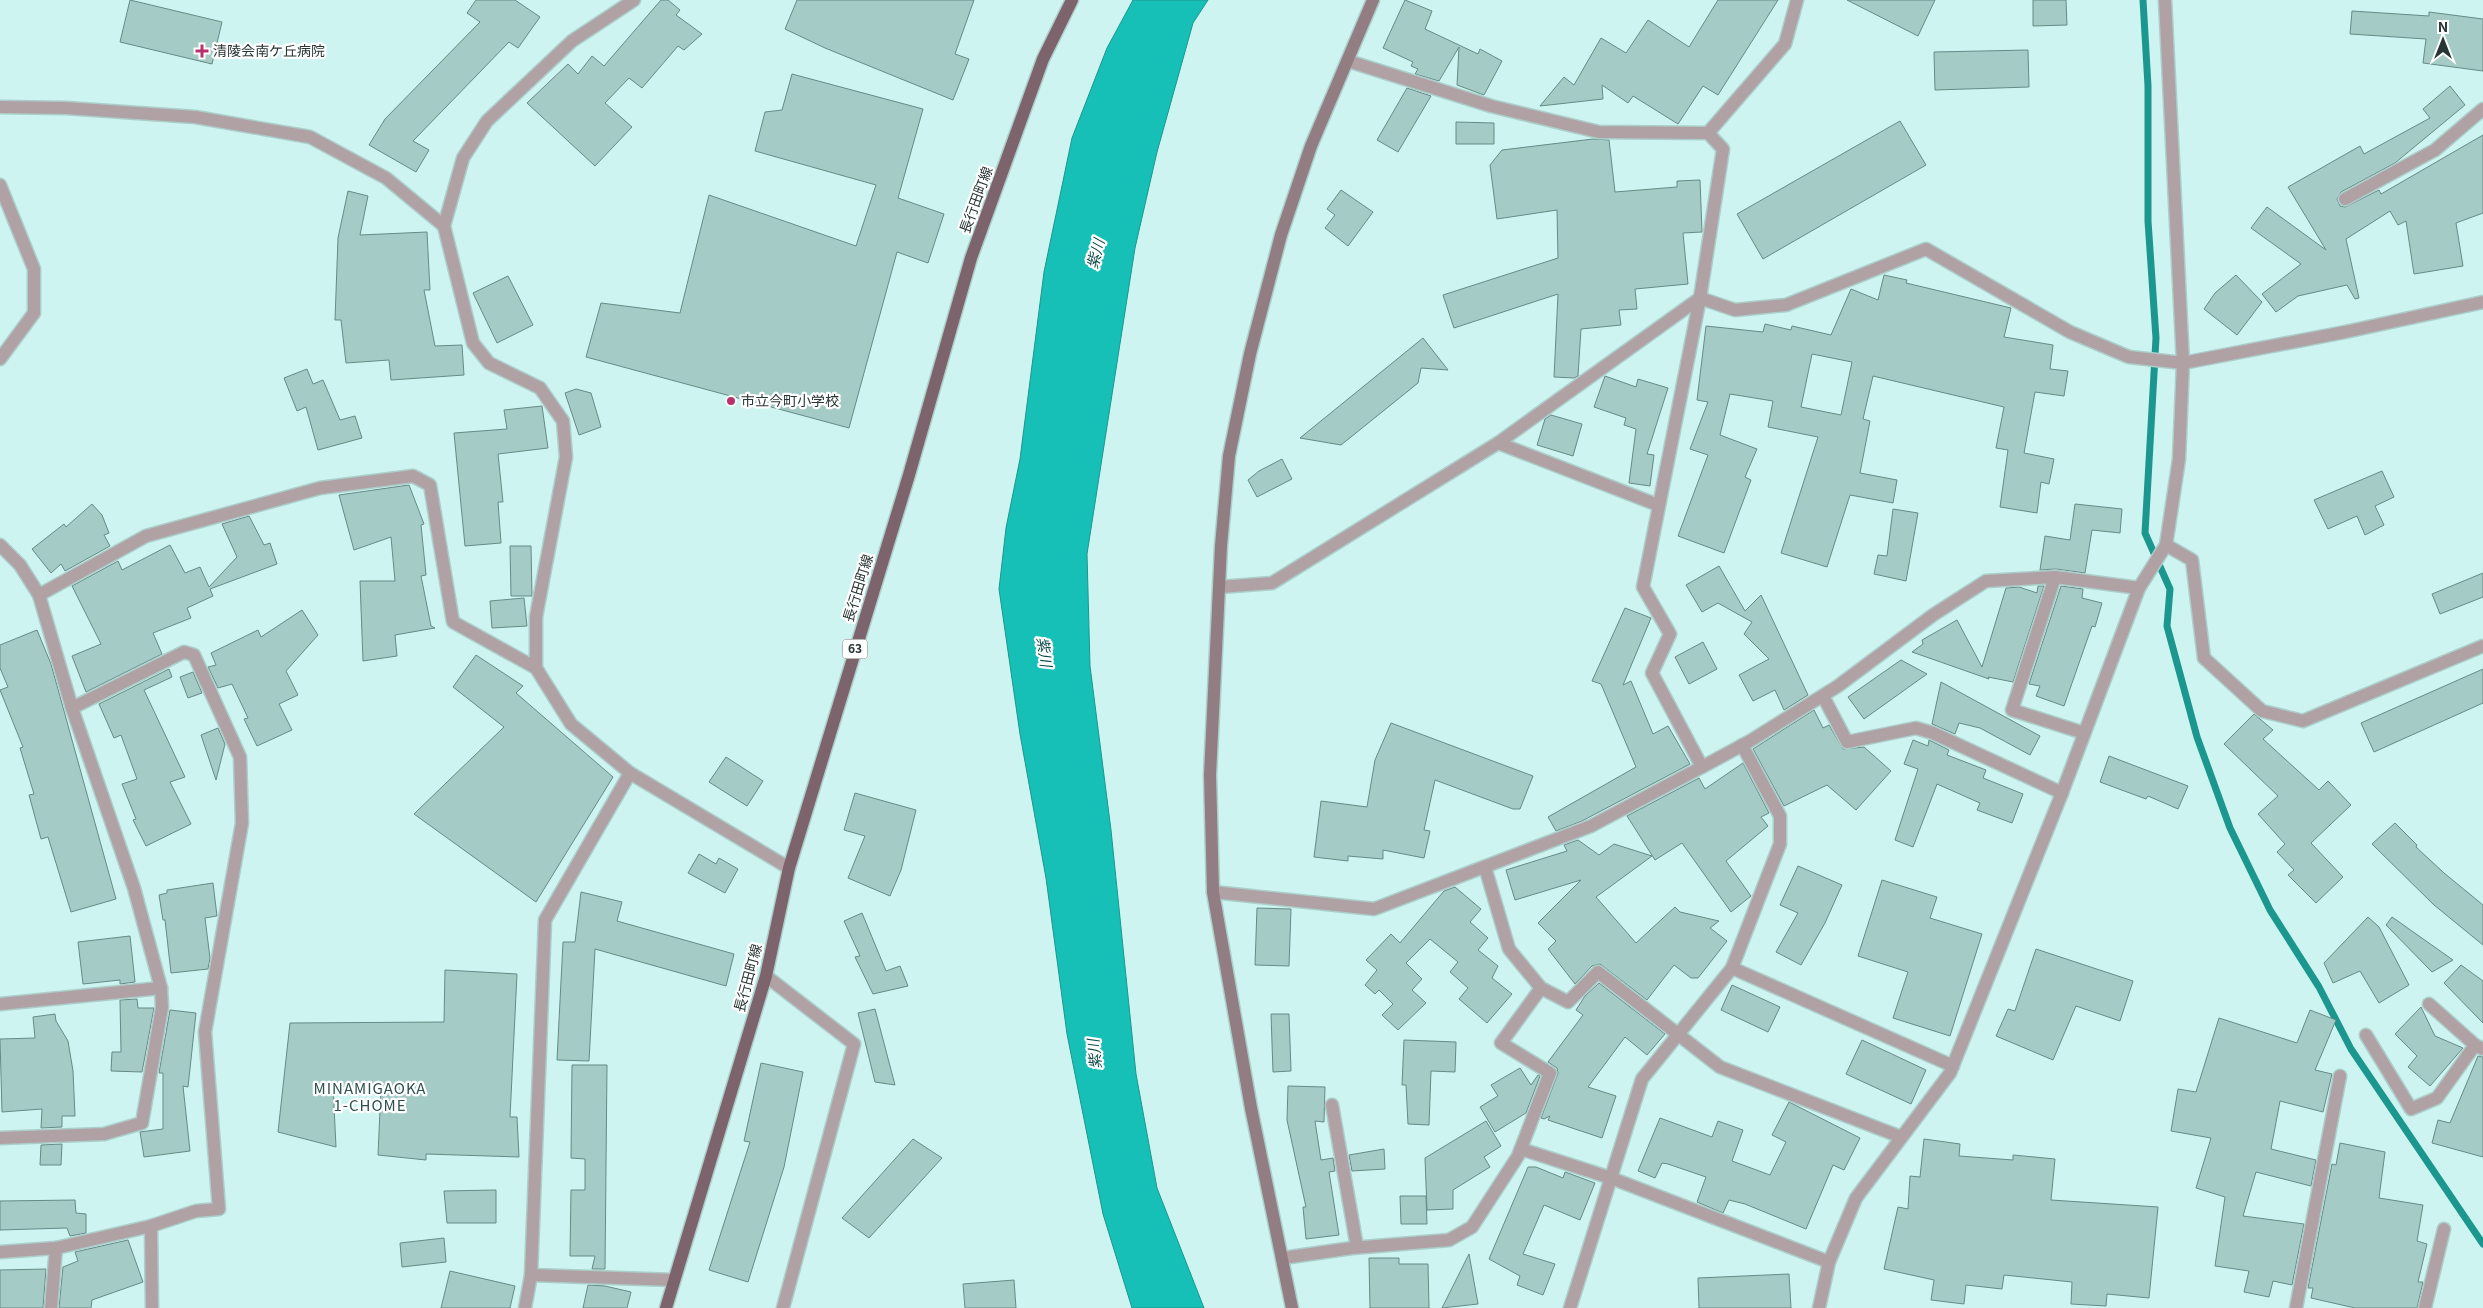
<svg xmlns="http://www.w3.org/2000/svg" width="2483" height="1308" font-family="Georgia,'Noto Sans JP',serif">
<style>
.water{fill:#16c0b6;stroke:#1b978f}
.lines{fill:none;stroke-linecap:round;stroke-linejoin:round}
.stream{stroke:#1b978f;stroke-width:7}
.building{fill:#a5cbc7;stroke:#668b87;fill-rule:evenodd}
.lane-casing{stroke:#acceca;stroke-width:15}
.street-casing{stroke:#acceca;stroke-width:15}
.secondary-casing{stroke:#acceca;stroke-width:15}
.primary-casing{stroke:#acceca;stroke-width:15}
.lane{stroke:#b0a1a5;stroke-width:12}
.street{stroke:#b0a1a5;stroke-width:12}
.secondary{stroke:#927d83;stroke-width:12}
.primary{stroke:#7d636b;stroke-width:12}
.poi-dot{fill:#ba306c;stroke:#fff;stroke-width:2}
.labels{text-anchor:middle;stroke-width:4.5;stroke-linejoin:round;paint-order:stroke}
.shield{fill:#fff;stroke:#687271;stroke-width:1}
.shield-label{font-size:12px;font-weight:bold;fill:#273634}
.poi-label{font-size:14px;fill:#273634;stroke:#fff;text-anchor:start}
.street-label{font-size:14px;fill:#273634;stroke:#fff}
.water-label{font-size:15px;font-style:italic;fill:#0d4d49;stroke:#fff}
.neighbourhood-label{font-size:15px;letter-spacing:1px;fill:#2d504d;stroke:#fff}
</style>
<rect width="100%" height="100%" fill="#cdf4f0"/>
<!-- water -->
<polygon class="water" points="1133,0 1208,0 1193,23 1157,152 1135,248 1087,554 1090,666 1111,830 1136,1074 1157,1188 1204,1308 1132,1308 1103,1214 1067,1034 1046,878 1020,734 999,589 1006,528 1020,459 1044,272 1072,138 1107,48"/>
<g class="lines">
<!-- stream -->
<polyline class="stream" points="2143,0 2148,86 2148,221 2156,338 2145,533 2170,589 2167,626 2197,737 2230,828 2270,910 2319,987 2351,1049 2483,1244"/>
</g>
<!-- building -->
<g class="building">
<polygon points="130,0 222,22 212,64 120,42"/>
<polygon points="476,0 515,0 540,17 518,48 509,42 413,141 429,150 416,172 369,145 385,119 480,22 467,13"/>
<polygon points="661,0 668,0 680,10 676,15 702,34 684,50 678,46 642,88 629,78 605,103 632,127 595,166 527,103 568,64 578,74 592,56 604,66"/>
<polygon points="797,0 974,0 955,54 969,59 953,100 825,48 785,29"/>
<polygon points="1405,0 1432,11 1425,29 1478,54 1480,49 1502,61 1484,95 1457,85 1459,47 1439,81 1415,74 1418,69 1411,66 1413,62 1383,48"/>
<polygon points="1718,0 1778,0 1718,95 1703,86 1678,124 1633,96 1628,103 1602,85 1603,99 1540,106 1564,77 1574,85 1601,38 1626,53 1648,20 1689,47"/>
<polygon points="1847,0 1935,0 1918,36"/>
<polygon points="2033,0 2066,0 2067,25 2033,26"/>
<polygon points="2352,11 2429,16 2429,12 2483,19 2483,71 2423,63 2426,39 2350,34"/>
<polygon points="2028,50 2029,87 1935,90 1934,52"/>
<polygon points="792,74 923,109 898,198 944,214 928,263 897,252 849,428 586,357 601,303 680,313 709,195 856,246 876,185 755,151 765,112 782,110"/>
<polygon points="2450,86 2465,105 2395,163 2341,192 2337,199 2340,206 2345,207 2379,190 2381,194 2483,135 2483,213 2456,223 2463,266 2414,274 2406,221 2398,225 2390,211 2346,239 2359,298 2355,299 2347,285 2298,296 2276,312 2262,294 2301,264 2251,228 2267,207 2326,250 2288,187 2360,146 2364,154 2430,118 2423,109"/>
<polygon points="1407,88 1431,96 1398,152 1377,140"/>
<polygon points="1900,121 1926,165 1763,259 1737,214"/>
<polygon points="1456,122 1494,123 1494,144 1456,144"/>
<polygon points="1593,139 1609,140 1615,192 1677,187 1677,181 1700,180 1702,232 1683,233 1688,284 1635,289 1637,309 1619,310 1621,325 1581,329 1578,376 1574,378 1554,377 1558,294 1454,328 1443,295 1558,258 1557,210 1497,219 1490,165 1502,150"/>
<polygon points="1341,190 1373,212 1348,246 1325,228 1335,215 1327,209"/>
<polygon points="348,191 368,196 360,235 427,232 430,290 424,290 435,346 462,345 464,375 391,380 389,360 346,363 341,320 335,320 338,238"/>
<path d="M1884,275L1907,280L1906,283L2011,308L2004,337L2053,345L2050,369L2068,371L2064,396L2035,392L2024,453L2054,459L2049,484L2041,482L2037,513L2000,507L2008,450L1996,448L2004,407L1873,376L1863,419L1870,421L1860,473L1897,480L1893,503L1850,495L1827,567L1781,553L1818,437L1768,427L1773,401L1730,394L1720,435L1757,449L1745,477L1751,480L1724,553L1678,536L1708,455L1690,449L1708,402L1697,400L1706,326L1763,332L1765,324L1791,330L1792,326L1831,335L1851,289L1878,300ZM1812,354L1852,362L1841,415L1801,407Z"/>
<polygon points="2236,275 2262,302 2237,335 2204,309 2215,293"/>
<polygon points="508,276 533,325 497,343 473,293"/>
<polygon points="1423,338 1448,370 1421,368 1418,383 1341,445 1300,438"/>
<polygon points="307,369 313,384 323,380 340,420 355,416 362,438 318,450 306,407 297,411 284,378"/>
<polygon points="1605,376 1636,387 1638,379 1668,388 1647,454 1654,455 1650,486 1629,483 1636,429 1624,425 1626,418 1594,407"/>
<polygon points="576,389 591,393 601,427 579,435 565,393"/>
<polygon points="542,406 548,448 498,454 503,502 498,502 501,543 465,546 454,433 507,429 504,410"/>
<polygon points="1551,415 1582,424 1573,456 1537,445 1545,419"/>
<polygon points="1282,459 1292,479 1257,497 1248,480 1259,471"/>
<polygon points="2382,471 2394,497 2375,506 2384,525 2365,535 2357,516 2328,529 2314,500"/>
<polygon points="409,485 424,524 421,525 426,575 421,576 431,626 435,628 395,635 397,656 363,661 360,581 395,581 391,537 354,550 339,495"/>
<polygon points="92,504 102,515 109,533 104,535 110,546 65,571 61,564 51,573 32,549 64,524 66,527"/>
<polygon points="2075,504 2122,509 2120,533 2092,530 2085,573 2056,569 2040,570 2045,536 2070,540"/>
<polygon points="1893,509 1918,513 1906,581 1874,574 1878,555 1887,556"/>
<polygon points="249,516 264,545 270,543 277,564 210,589 213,596 187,608 191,618 153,633 162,654 86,692 72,656 101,644 72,586 118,561 122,570 170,545 185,573 200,567 209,587 237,557 222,524"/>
<polygon points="510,546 531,546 532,596 511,596"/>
<polygon points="1719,566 1745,611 1761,595 1808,695 1784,710 1775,690 1753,701 1739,675 1769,659 1744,634 1752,622 1718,603 1702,612 1686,585"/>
<polygon points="2483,573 2483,597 2440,614 2432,594"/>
<polygon points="2038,586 2044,586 2013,682 1988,677 1989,679 1912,652 1923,644 1922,640 1957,620 1982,667 2006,588 2019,587 2037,593"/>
<polygon points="2061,586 2083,589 2082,598 2102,603 2095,627 2092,626 2064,706 2036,696 2040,686 2029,684"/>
<polygon points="524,598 527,626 492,628 490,601"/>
<polygon points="1625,608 1651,618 1623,685 1631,681 1653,734 1668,726 1690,764 1582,821 1556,831 1548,817 1636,767 1601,684 1592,681"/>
<polygon points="302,610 318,635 286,671 298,695 279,704 292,730 257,746 244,719 248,718 232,684 218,688 208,667 216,665 211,653 258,630 261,637"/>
<polygon points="37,630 51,664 116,899 71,912 48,837 41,839 29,795 34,794 20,748 23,747 0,690 8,687 0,668 0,645"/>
<polygon points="1703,642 1717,669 1689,684 1675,657"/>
<polygon points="476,655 523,686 516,693 613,777 536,902 414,814 504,727 453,687"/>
<polygon points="1901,660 1927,674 1864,719 1848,697"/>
<polygon points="169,669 172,677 144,690 185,777 170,782 191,824 146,846 133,820 136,819 122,784 137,779 121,735 114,738 99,704"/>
<polygon points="2483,669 2483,703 2374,752 2361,723"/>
<polygon points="193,672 202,693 188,698 180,677"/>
<polygon points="1941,682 2040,736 2030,755 1980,728 1959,723 1955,734 1932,724"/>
<polygon points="1814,710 1823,728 1829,725 1843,749 1864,747 1891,771 1856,810 1827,785 1784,806 1753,749"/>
<polygon points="2254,714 2273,730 2263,739 2319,790 2328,781 2351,805 2311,843 2343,877 2316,903 2288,875 2294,870 2277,852 2285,844 2258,814 2278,796 2224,744"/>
<polygon points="1391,723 1533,776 1520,809 1513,809 1435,780 1424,830 1430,831 1424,858 1383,850 1383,859 1348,856 1348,861 1314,857 1321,801 1367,807 1375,760"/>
<polygon points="218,728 225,744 216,780 201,735"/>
<polygon points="1913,740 1928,746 1929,740 1949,750 1947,755 1986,770 1983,778 2023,794 2012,823 1977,810 1980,803 1937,784 1913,847 1895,840 1918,769 1904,764"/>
<polygon points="2109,756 2188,786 2178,809 2148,796 2146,799 2100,782"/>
<polygon points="726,757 763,781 747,806 709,782"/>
<polygon points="1743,763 1769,813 1761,817 1768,826 1726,861 1751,896 1731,912 1682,843 1655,860 1627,816 1699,778 1705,789"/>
<polygon points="855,793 916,810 901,870 890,896 848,878 865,836 844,830"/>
<polygon points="2395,823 2417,845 2416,847 2444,873 2483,905 2483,945 2434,905 2372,844"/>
<polygon points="1578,840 1599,855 1614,844 1652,856 1596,897 1636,943 1675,907 1680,912 1719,921 1710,928 1727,941 1698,978 1691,978 1674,965 1647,1000 1600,964 1592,966 1575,984 1548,949 1556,941 1538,923 1581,880 1515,900 1506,870 1567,851 1564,845"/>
<polygon points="699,854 716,864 719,858 738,869 725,893 688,873"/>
<polygon points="1798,866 1842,885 1825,923 1801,965 1776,952 1798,913 1780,905"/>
<polygon points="1882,880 1937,897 1930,918 1982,934 1950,1036 1893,1018 1908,972 1858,956"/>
<polygon points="213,883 217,916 205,918 210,958 208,969 171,973 165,920 163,920 159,895 167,893 167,890"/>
<polygon points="1455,887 1481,909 1470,922 1488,938 1478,950 1498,966 1492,978 1512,994 1487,1023 1459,999 1468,988 1450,972 1458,962 1430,939 1406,963 1422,979 1412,990 1426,1003 1398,1030 1382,1015 1393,1004 1379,990 1375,994 1365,985 1377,970 1366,960 1391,934 1400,943 1444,891"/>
<polygon points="581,892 622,902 617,921 734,954 726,986 595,949 589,1061 557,1060 563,942 575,942"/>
<polygon points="1257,908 1291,909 1289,966 1255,965"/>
<polygon points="862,913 886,971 900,966 908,986 873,994 855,957 860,956 844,921"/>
<polygon points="2368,917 2379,927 2409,985 2379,1003 2360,971 2333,983 2324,963"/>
<polygon points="2392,917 2453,960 2432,972 2386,925"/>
<polygon points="130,936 135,982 120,984 120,980 83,984 78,942"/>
<polygon points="2036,949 2133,981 2120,1021 2076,1006 2053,1060 1996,1036 2008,1009 2015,1011"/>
<polygon points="2461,965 2483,981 2483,1023 2444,983"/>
<polygon points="445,970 517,974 510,1117 517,1117 519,1157 426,1154 426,1160 378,1155 381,1088 333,1086 336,1147 278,1132 290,1023 444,1022"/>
<polygon points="1599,983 1665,1034 1647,1055 1625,1037 1588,1087 1616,1096 1602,1138 1548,1120 1550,1116 1544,1119 1541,1118 1558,1073 1557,1068 1548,1062 1583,1015 1576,1010 1585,996"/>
<polygon points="1732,985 1780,1007 1768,1032 1721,1010"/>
<polygon points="137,999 138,1008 154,1008 142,1072 111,1071 112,1052 121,1052 120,1000"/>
<polygon points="2421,1007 2435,1036 2463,1048 2430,1086 2408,1067 2417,1056 2395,1034"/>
<polygon points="875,1009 895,1085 875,1082 858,1013"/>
<polygon points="170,1010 196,1013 188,1087 183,1086 190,1151 144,1157 140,1132 163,1129 163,1073 159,1073"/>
<polygon points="2310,1010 2336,1020 2315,1070 2332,1074 2323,1112 2280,1101 2271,1149 2316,1160 2311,1186 2256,1172 2243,1216 2304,1224 2292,1285 2273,1281 2269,1297 2244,1292 2249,1271 2215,1266 2225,1197 2196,1188 2211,1138 2171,1131 2178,1089 2196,1092 2219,1018 2297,1043"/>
<polygon points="55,1014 56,1021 68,1041 73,1071 75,1116 62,1116 62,1127 41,1128 42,1109 2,1112 0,1039 35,1038 33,1017"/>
<polygon points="1271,1014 1289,1014 1291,1071 1273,1072"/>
<polygon points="1404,1040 1456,1042 1455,1072 1431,1071 1429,1125 1408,1124 1406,1085 1402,1085"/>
<polygon points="1862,1040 1926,1070 1911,1104 1846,1074"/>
<polygon points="2478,1056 2483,1057 2483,1157 2432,1143 2438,1120 2450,1123"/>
<polygon points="761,1063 803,1072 784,1167 748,1282 709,1270 750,1142 744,1141"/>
<polygon points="572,1065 607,1065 605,1269 592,1269 595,1256 570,1256 571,1190 585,1190 585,1159 571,1158"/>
<polygon points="1520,1068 1531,1085 1538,1075 1540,1076 1526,1113 1495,1132 1480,1107 1498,1096 1491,1085"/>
<polygon points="1288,1086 1325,1087 1324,1122 1315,1121 1321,1160 1333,1158 1335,1171 1329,1172 1339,1235 1306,1239 1303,1207 1306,1207 1287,1120"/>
<polygon points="1789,1102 1860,1138 1844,1170 1833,1165 1806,1229 1745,1204 1729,1200 1723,1213 1697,1202 1706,1177 1668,1164 1662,1163 1655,1178 1638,1171 1660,1118 1712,1137 1718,1121 1743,1130 1732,1161 1770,1175 1786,1142 1772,1135"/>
<polygon points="1486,1121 1501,1146 1484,1157 1490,1167 1453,1190 1453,1209 1427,1210 1425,1158"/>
<polygon points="913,1139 942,1158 869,1238 842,1218"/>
<polygon points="1924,1139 1960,1144 1959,1156 2013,1160 2013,1155 2055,1159 2051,1200 2158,1207 2149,1298 2107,1294 2106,1306 2071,1304 2072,1282 2004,1275 2002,1289 1966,1285 1964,1304 1931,1300 1934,1280 1884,1269 1898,1207 1908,1209 1910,1176 1920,1177"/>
<polygon points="2340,1143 2385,1152 2379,1198 2423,1205 2417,1241 2427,1244 2418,1282 2423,1282 2417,1308 2355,1308 2311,1298 2313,1288 2308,1288 2332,1164 2336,1165"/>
<polygon points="62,1144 61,1165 40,1165 41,1145"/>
<polygon points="1384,1149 1385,1169 1352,1171 1349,1155"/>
<polygon points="1528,1167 1536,1167 1563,1178 1565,1172 1595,1183 1580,1220 1544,1205 1523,1254 1555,1264 1543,1295 1517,1285 1520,1276 1489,1259"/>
<polygon points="496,1190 496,1223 447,1223 444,1191"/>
<polygon points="1400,1196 1426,1196 1427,1224 1401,1224"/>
<polygon points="75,1200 76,1213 86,1214 86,1233 70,1236 67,1228 0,1230 0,1201"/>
<polygon points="444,1238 446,1262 402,1267 400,1243"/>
<polygon points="128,1240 143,1282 92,1300 91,1308 59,1308 63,1267 78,1261 75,1252"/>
<polygon points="1469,1254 1478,1304 1442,1308"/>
<polygon points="1369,1258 1399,1258 1399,1264 1428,1264 1429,1308 1370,1308"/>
<polygon points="46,1269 43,1308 0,1308 0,1270"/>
<polygon points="450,1271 515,1286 510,1308 441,1308"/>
<polygon points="1789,1274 1791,1308 1699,1308 1698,1278"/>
<polygon points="1014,1280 1016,1308 965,1308 963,1284"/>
<polygon points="588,1285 605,1286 631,1292 627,1308 583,1308"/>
</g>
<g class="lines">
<!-- lane casing -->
<g class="lane-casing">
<g id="lane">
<polyline points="2429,1004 2475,1045 2483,1049"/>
<polyline points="2366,1035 2411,1109 2437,1098 2475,1045"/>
</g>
</g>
<!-- street casing -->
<g class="street-casing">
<g id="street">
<polyline points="1348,61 1491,106 1599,132 1708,133 1723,149 1700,298 1643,587 1670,634 1652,673 1702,767"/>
<polyline points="0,107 66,108 195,117 310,137 386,178 444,226"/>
<polyline points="1708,133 1785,44 1797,0"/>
<polyline points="0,185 34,269 34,313 0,359"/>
<polyline points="2345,199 2435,150 2483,109"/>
<polyline points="1498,443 1658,505"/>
<polyline points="0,545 20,565 39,595 72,708 134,888 161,988 162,1007 142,1123 104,1134 0,1138"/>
<polyline points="2166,545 2192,560 2204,658 2262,711 2303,721 2483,646"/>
<polyline points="2055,577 2012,710 2084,733"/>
<polyline points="1220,587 1272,583 1498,443 1700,298 1735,310 1786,305 1926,249 2070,332 2129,357 2183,363 2345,332 2483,302"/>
<polyline points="39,595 146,536 320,488 413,476 430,485 453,622 536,668 571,724 630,773 789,868"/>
<polyline points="536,668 536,617 566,457 563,421 540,388 489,363 473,343 444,226 463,158 487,121 572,41 634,0"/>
<polyline points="1823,696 1847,742 1916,728 1933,733 2062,793"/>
<polyline points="1485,867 1509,949 1541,988 1568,1002 1598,972 1720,1067 1901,1137"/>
<polyline points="1213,892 1374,909 1591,826 1702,767 1750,741 1838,686 1933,615 1986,581 2055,577 2139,588"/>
<polyline points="1732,968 1953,1066"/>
<polyline points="766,976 854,1044 783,1308"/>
<polyline points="0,1004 161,988"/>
<polyline points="1332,1105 1357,1247"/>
<polyline points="1521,1149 1611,1178 1829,1262"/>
<polyline points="151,1226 152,1308"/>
<polyline points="0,1252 56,1248 151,1226 196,1211 219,1209 205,1032 242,823 240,757 194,655 184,652 72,708"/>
<polyline points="1283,1258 1352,1248 1449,1240 1472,1227 1518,1156 1550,1073 1501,1043 1541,988"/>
<polyline points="531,1275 674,1280"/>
<polyline points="51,1308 56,1248"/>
<polyline points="525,1308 531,1275 545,920 630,773"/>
<polyline points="1570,1308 1642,1079 1732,968 1780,844 1780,816 1742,745"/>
<polyline points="1819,1308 1829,1262 1856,1198 1950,1073 2062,793 2139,588 2166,545 2179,459 2183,363 2165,0"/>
<polyline points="2296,1308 2340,1076"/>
<polyline points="2425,1308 2444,1229"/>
</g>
</g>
<!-- secondary casing -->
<g class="secondary-casing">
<polyline id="secondary" points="1292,1308 1251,1108 1213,892 1210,775 1221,546 1229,456 1250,354 1281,235 1311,146 1373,0"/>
</g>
<!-- primary casing -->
<g class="primary-casing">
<polyline id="primary" points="666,1308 766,976 789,868 909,475 971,258 1043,59 1072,0"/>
</g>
<!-- lane -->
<use href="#lane" class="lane"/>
<!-- street -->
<use href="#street" class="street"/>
<!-- secondary -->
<use href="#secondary" class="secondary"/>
<!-- primary -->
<use href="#primary" class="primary"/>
</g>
<!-- markers -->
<g class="poi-dot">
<path d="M199.5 43.5h5v5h5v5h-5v5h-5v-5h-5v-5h5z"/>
<circle cx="731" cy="401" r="5"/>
</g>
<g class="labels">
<!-- shield labels -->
<rect class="shield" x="842.5" y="639.5" width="25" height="19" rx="4"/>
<g class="shield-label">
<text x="855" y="653">63</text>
</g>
<!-- poi labels -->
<g class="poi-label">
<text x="213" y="56">清陵会南ケ丘病院</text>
<text x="741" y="406">市立今町小学校</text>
</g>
<!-- street labels -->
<g class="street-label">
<text transform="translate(976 200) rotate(-70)" y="5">長行田町線</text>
<text transform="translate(858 588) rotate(-73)" y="5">長行田町線</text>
<text transform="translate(748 978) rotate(-75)" y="5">長行田町線</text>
</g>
<!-- water labels -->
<g class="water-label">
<text transform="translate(1096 254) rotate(-75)" y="5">紫川</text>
<text transform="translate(1044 652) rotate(82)" y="5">紫川</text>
<text transform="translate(1095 1054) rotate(-96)" y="5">紫川</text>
</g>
<!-- neighbourhood labels -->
<g class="neighbourhood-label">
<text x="370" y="1094">MINAMIGAOKA<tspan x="370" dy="17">1-CHOME</tspan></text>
</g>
</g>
<!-- north arrow -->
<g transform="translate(2443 40)" stroke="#ffffff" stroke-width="4" paint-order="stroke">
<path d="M0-4L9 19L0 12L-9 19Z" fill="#273634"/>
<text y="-8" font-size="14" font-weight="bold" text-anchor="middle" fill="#273634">N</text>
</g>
</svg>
